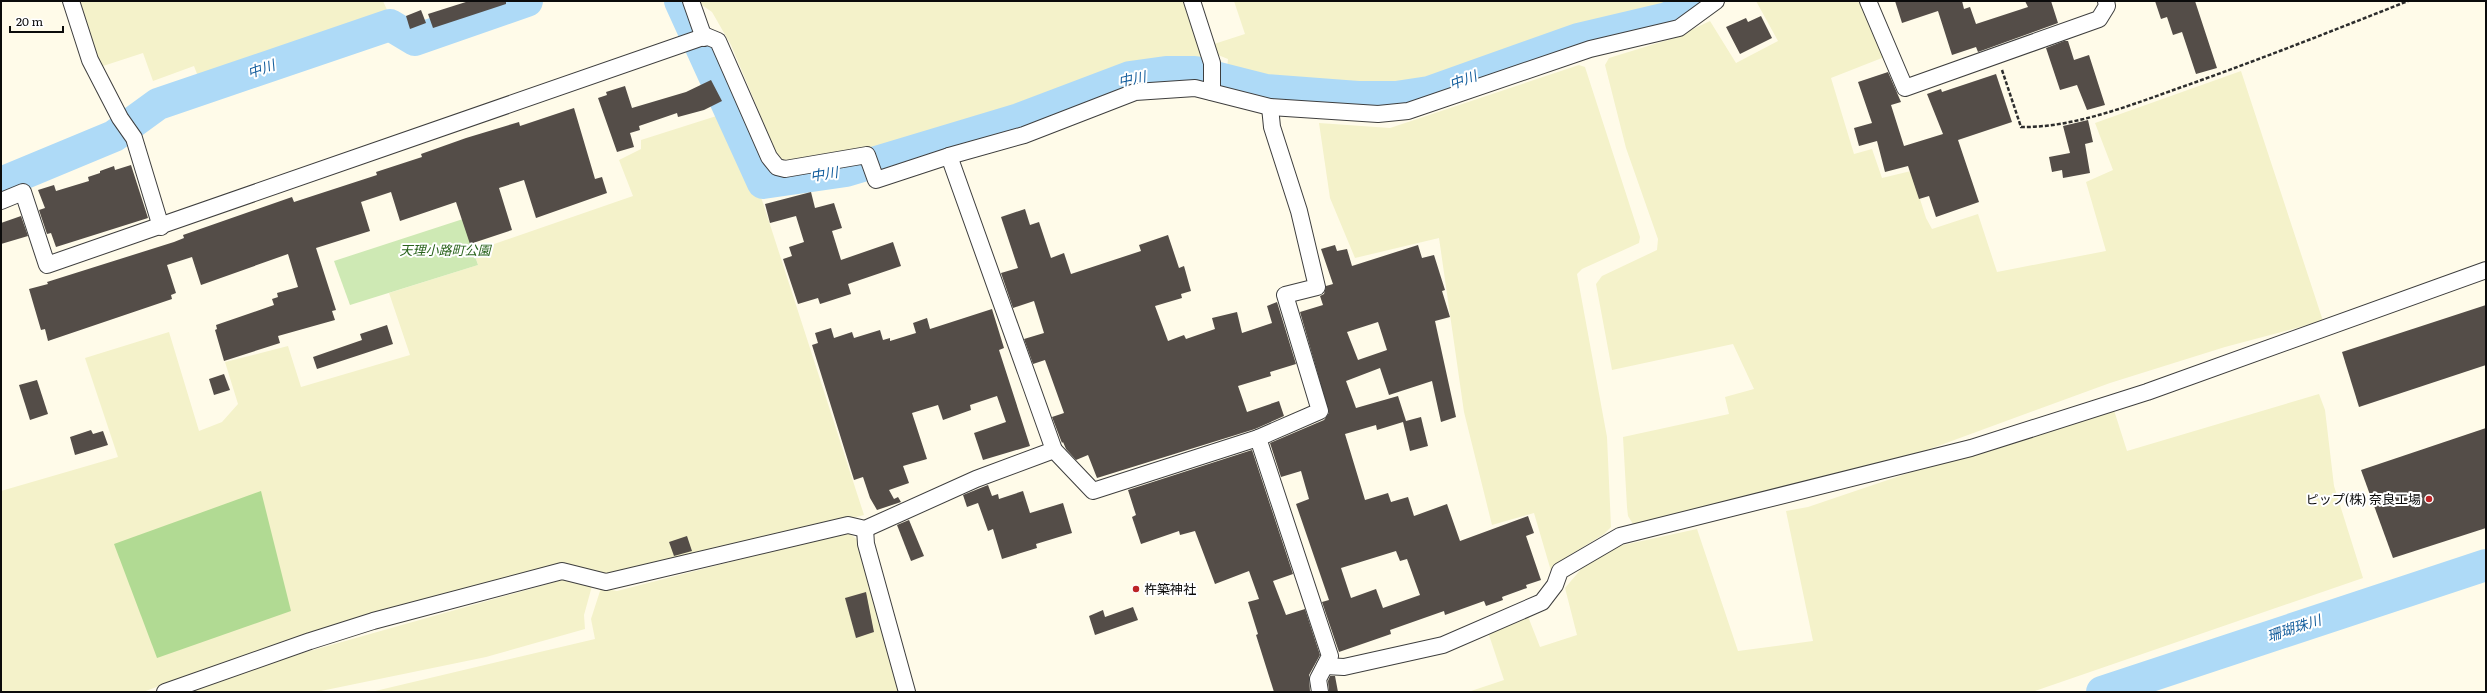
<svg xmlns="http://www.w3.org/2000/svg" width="2487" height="693" font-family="Literata,'Noto Sans JP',serif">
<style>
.farmland{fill:#f4f2ca}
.green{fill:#cee9b4}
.forest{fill:#b1da93}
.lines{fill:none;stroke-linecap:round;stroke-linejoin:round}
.river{stroke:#aedaf7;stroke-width:32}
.building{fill:#544d48;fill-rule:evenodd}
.minor-casing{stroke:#3e3e3e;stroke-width:18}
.path{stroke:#2d2d2d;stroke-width:2.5;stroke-dasharray:4 2;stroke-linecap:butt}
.minor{stroke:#fff;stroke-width:16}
.poi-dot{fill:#bc2326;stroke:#fff;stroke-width:1.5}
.labels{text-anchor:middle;stroke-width:4;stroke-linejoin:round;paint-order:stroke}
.park-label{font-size:13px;font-style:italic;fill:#29631c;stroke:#fff}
.poi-label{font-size:13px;fill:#0b0b0b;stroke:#fff;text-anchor:end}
.water-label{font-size:14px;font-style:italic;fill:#145e9d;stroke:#fff}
</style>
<rect width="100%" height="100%" fill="#fffbe9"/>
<!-- farmland -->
<g class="farmland">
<polygon points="78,1 383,1 392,21 202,87 194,66 153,81 143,53 100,67"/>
<polygon points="696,1 1184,1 1206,66 1158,65 1113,76 1023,111 881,157 874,147 811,159 784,160 778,157 731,45 712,12"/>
<polygon points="1234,1 1685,1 1667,10 1634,18 1567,38 1428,88 1402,94 1338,93 1294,88 1235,74 1231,75 1227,68 1228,59 1218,55 1214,44 1245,34"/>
<polygon points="1756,1 1862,1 1887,56 1831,78 1854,154 1872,149 1882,178 1911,171 1926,218 1932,229 1978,214 1997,272 2106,251 2086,182 2113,170 2095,123 2241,71 2323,321 2225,347 2110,383 1908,457 1817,486 1633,524 1628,516 1627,507 1623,437 1729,414 1725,397 1754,389 1733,344 1612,370 1596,284 1602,276 1657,250 1658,239 1626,148 1605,65 1609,58 1674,38 1710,21 1736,63 1778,41"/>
<polygon points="1579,65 1585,67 1640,237 1639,243 1582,269 1577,274 1607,437 1611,527 1604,534 1557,563 1551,571 1534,513 1492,525 1464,412 1439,238 1355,258 1330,198 1319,123 1390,128"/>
<polygon points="729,112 763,203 864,515 626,578 608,580 576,567 189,675 143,692 1,692 1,491 118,457 85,358 169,332 199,431 222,422 238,404 225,362 288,346 301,387 410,355 389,293 478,265 474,251 633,196 619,160 641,149 641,140"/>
<polygon points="2319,394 2325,410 2334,486 2363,578 2032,692 1468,692 1504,680 1488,632 1527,614 1540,647 1577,635 1565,588 1582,568 1614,547 1697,529 1738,651 1813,641 1786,511 1808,507 2112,404 2127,451"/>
<polygon points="847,532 858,540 900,692 371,692 595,639 591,619 601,588 617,591"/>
<polygon points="569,578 592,586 584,615 585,629 486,657 316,692 180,692 235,672"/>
</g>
<!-- green -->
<polygon class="green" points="463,219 478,265 350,305 334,261"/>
<!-- forest -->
<polygon class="forest" points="261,491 291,611 157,658 114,544"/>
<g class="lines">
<!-- river -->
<g class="river">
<polyline points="680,1 763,183 846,171 1019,119 1130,77 1166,72 1195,72 1266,90 1358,97 1396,97 1429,92 1578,39 1667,18 1690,8 1698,1"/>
<polyline points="1,183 114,136 158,104 390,25 415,40 527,1"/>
<polyline points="2102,692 2486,565"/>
</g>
</g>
<!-- building -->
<g class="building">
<polygon points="469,1 506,1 506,4 433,28 428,14"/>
<polygon points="1895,1 1962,1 1964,9 1970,7 1976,24 2028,7 2025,1 2051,1 2058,23 1978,52 1976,47 1952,55 1938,11 1902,23"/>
<polygon points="2155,1 2195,1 2217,68 2196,74 2182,32 2173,35 2167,17 2161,19"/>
<polygon points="421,10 426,23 410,29 406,16"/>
<polygon points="1761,16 1772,38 1740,54 1726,27 1746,18 1748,22"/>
<polygon points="2064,41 2068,41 2074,60 2089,55 2105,105 2087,110 2077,85 2060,90 2046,48"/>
<polygon points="1888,72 1901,102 1891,105 1904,146 1943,134 1927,94 1941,89 1942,92 1996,74 2012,122 1958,140 1979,202 1936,217 1929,196 1919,199 1908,166 1885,172 1877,141 1859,146 1854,128 1872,123 1858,82"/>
<polygon points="711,80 722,101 704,110 678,117 677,113 639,126 640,130 630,133 634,147 617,152 598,98 607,95 606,92 625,86 632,108 686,92"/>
<polygon points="574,108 595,179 602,177 607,193 536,218 524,180 499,188 512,230 470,244 456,202 400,221 391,192 361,202 370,231 316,248 336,310 332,311 335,320 278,336 280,343 224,361 215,330 217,329 216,325 274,305 272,299 278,297 277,293 298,287 288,254 201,285 192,257 167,265 176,293 171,295 172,299 48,341 45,329 41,330 29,289 48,284 47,282 174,242 184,238 183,235 292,197 294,202 377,175 376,172 422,157 421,154 466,138 519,122 520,126"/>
<polygon points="2088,120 2093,142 2085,144 2090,173 2063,178 2062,170 2052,172 2049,157 2070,153 2063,126"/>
<polygon points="131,165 148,218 56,247 51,233 47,234 39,210 45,208 38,190 54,185 56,191 89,181 88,177 100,173 100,171 114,166 115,170"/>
<polygon points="811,192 815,208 834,203 842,228 832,231 841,260 893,242 901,266 848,284 851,294 820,304 818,298 798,304 783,259 792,256 789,247 804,242 796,216 770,223 765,204"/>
<polygon points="1025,209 1030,225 1039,222 1051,258 1064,253 1071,274 1141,251 1139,245 1168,235 1179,268 1184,266 1191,291 1181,294 1182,298 1155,306 1168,341 1184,335 1186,339 1215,329 1212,318 1237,312 1242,333 1272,323 1267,306 1277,302 1296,364 1270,372 1271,376 1238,386 1247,412 1279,401 1284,416 1255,429 1097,478 1088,455 1076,460 1066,449 1063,442 1062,443 1052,417 1064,413 1045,360 1033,364 1024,339 1044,333 1034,301 1013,308 1001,273 1018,268 1001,217"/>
<polygon points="21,216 28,236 1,244 1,223"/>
<path d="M1335,245L1337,251L1347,249L1352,266L1418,245L1422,258L1434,255L1445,290L1442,291L1450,317L1435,321L1456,417L1441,422L1432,381L1389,395L1380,368L1346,381L1356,408L1398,396L1406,421L1421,417L1428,446L1410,451L1403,422L1377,430L1376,425L1345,434L1365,500L1388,493L1391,502L1408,497L1414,516L1447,504L1460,541L1528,516L1534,533L1526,536L1541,580L1526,585L1527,588L1502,597L1503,600L1486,606L1484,601L1445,615L1444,611L1390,630L1391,634L1339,652L1322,602L1329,600L1296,504L1309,499L1301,471L1281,477L1270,443L1324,420L1329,413L1300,312L1323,305L1320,296L1324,294L1326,286L1333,284L1321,249ZM1378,322L1387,350L1358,360L1347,332ZM1396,551L1400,561L1407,559L1420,595L1383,608L1376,589L1351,598L1341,568Z"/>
<polygon points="2486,305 2486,365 2359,407 2342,352"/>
<polygon points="992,309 1004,348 999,350 1030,446 983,460 974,433 1006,422 997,396 970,405 971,410 943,420 938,405 912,413 927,459 903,466 909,483 889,490 894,499 898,497 901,502 877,510 870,498 863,477 854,480 812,345 818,343 815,333 831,328 834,338 852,332 854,338 880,330 883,340 890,338 890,341 916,333 913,323 927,318 930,329"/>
<polygon points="387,325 393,344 317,369 313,357 362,340 360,334"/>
<polygon points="224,374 230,390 214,395 209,379"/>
<polygon points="37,380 48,414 30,420 19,385"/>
<polygon points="2486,428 2486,528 2393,558 2361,470"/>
<polygon points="91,430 93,434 103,431 108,445 75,455 70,437"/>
<polygon points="1252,450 1293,574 1273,581 1286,615 1305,609 1320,655 1309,675 1310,692 1274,692 1256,635 1258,634 1248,602 1259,599 1249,571 1215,584 1195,531 1180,535 1179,531 1141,544 1132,517 1136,515 1128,490"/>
<polygon points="988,485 992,496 998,494 999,499 1023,491 1030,513 1063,503 1072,533 1036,544 1037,548 1002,559 993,529 988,531 978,503 967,507 963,495"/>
<polygon points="909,520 924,556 911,561 897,525"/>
<polygon points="687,536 692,551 674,556 669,542"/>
<polygon points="866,592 874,632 856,638 845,598"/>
<polygon points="1133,607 1138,620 1095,635 1089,616 1103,610 1105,617"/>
<polygon points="1330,676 1335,676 1338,692 1329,692 1328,681"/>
</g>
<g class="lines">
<!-- minor casing -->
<g class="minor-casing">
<g id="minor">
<polyline points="71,1 90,60 120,118 134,138 161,227"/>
<polyline points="691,1 704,38"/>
<polyline points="1192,1 1212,63 1212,92"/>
<polyline points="1868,1 1905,88 2099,19 2107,6 2106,1"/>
<polyline points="949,156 1054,450 1093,491 1258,438 1320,411 1285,295 1317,287 1299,211 1272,127 1270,107"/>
<polyline points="1,201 23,192 47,265 706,36 718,41 769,157 777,167 785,169 867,155 876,180 949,156 1024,135 1135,92 1195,88 1270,107 1378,114 1408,111 1590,49 1679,28 1716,1"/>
<polyline points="1258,438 1330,656 1318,679 1320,692"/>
<polyline points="865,529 866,544 907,692"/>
<polyline points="1325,666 1344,667 1443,645 1542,602 1555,585 1560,571 1620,536 1971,448 2147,392 2486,270"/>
<polyline points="165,692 310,641 373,621 562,571 606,582 848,525 865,529 976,479 1054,450"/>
</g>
</g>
<!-- path -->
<path class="path" d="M2002,70L2021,127C2073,128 2131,105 2179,88C2256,61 2332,31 2408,1"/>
<!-- minor -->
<use href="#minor" class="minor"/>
</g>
<!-- markers -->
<g class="poi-dot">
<circle cx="2429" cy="499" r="4"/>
<circle cx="1136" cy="589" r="4"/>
</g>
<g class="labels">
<!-- park labels -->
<g class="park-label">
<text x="445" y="255">天理小路町公園</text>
</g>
<!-- poi labels -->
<g class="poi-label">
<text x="2421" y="504">ピップ(株) 奈良工場</text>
<text x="1144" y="594" text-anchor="start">杵築神社</text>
</g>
<!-- water labels -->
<g class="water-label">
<text transform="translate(261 69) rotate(-19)" y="5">中川</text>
<text transform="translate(1132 79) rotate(-12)" y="5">中川</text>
<text transform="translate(1463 80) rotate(-20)" y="5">中川</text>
<text transform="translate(824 174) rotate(-9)" y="5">中川</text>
<text transform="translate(2294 628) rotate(-18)" y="5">珊瑚珠川</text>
</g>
</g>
<!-- border -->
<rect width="2487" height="693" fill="none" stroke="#0b0b0b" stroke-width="4"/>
<!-- scale -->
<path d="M10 26v6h53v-6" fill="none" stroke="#0b0b0b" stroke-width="2"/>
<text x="16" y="26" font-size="12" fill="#0b0b0b" stroke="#ffffff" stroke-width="3" paint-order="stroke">20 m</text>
</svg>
